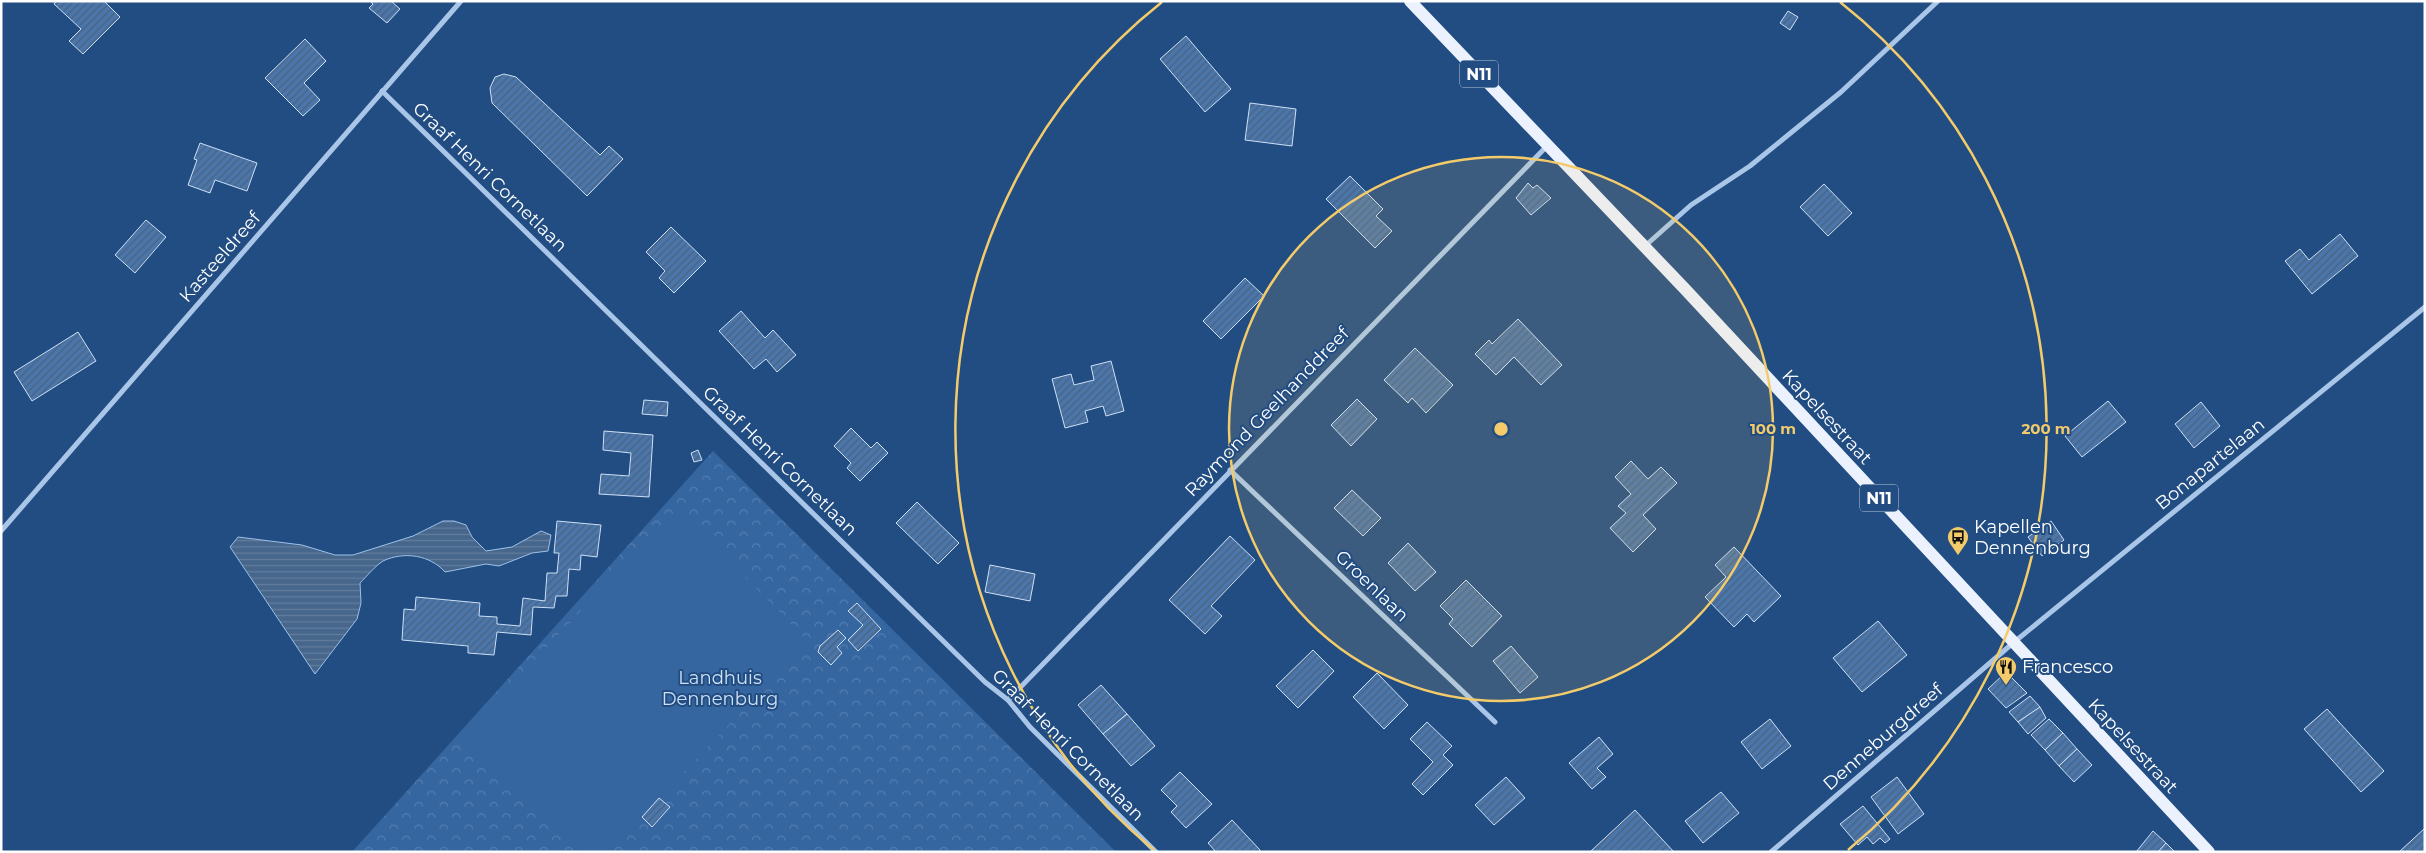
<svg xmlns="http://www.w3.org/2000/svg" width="2426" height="853" font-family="Montserrat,sans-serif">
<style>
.park{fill:url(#park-crowns)}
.pitch{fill:#3666a0}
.water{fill:url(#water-rules);stroke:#9cc1e9}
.building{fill:url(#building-hatch);stroke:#cce0f6}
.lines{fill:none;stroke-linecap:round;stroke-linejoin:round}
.street{stroke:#a9c6e8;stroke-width:5}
.primary{stroke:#ebf2fe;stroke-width:12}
.ring{fill:none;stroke:#f4cb6a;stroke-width:2.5}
.labels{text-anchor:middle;stroke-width:4;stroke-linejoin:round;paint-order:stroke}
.shield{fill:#224d82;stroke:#bdcada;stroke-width:1}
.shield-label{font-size:16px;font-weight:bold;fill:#fff}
.street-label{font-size:18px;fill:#fff;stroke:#224d82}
.poi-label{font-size:18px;fill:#fff;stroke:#224d82;text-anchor:start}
.park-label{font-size:18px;fill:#cce0f6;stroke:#224d82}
.centre{fill:#f4cb6a;stroke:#224d82;stroke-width:2.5}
.ring-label{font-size:15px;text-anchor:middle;font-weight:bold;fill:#f4cb6a;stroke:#224d82;stroke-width:4;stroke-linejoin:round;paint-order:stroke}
</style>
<defs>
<pattern id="park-crowns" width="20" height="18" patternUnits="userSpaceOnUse" patternTransform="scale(1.25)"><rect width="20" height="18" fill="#3666a0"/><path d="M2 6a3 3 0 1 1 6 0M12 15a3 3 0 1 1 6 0" fill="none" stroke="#547dae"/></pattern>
<pattern id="water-rules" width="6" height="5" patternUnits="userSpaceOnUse" patternTransform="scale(1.25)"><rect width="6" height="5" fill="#46668c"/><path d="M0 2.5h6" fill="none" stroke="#627d9d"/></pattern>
<pattern id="building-hatch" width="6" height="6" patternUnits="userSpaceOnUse" patternTransform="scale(1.25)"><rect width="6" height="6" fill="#4a76ab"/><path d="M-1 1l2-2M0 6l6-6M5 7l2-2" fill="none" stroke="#4b617c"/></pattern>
</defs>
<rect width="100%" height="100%" fill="#224d82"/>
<!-- park -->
<polygon class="park" points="713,451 1116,852 352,852"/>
<!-- pitch -->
<polygon class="pitch" points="678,508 808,642 607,852 586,852 460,739"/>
<!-- water -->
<path class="water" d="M443,521H454L466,525L472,537L486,551L512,547L541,531L551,535L548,551L532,553L499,566L486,564L445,572C430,555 404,551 383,561C375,566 367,576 360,583L361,603L357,619L315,674L230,547L238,537L302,545L335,555H353L413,536Z"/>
<!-- building -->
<g class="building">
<polygon points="56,1 104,1 120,17 83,54 69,41 81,29 54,4"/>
<polygon points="370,1 391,1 400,9 387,23 369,8 373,4"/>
<polygon points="1788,11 1798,17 1790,30 1780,23"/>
<polygon points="1186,36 1231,89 1205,112 1160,59"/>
<polygon points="305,39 326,61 304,83 320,100 303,116 265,78"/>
<polygon points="504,74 516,77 600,155 609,146 623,159 587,196 492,103 490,88 495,77"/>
<polygon points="1250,103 1296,109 1292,146 1245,140"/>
<polygon points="200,143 257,163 247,191 215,180 210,193 188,185 197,160 194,159"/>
<polygon points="1350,176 1383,209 1376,216 1392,231 1375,248 1326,199"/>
<polygon points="1528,183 1533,188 1537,185 1551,198 1531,215 1516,198"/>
<polygon points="1824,184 1852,213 1828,236 1800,207"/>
<polygon points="146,220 166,237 135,273 115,255"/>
<polygon points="671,227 706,261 674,293 659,278 665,271 646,252"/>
<polygon points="2340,234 2358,256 2312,294 2285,261 2300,249 2309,260"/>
<polygon points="1245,278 1264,296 1221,339 1203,321"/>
<polygon points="741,311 765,338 773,330 796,355 777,372 766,359 754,369 719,331"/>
<polygon points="1518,319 1562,365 1541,385 1514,357 1496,375 1475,354 1489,340 1492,344"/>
<polygon points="78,332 96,361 32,401 14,372"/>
<polygon points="1415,348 1453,385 1426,413 1412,398 1408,403 1384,380"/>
<polygon points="1111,361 1124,411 1106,416 1103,406 1085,411 1088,422 1065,428 1052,379 1071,374 1074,385 1094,380 1091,366"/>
<polygon points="1357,399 1377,419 1351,446 1331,425"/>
<polygon points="644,400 668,402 667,416 642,414"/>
<polygon points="2108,401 2126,422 2082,457 2065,436"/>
<polygon points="2201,402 2220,426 2194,448 2175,424"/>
<polygon points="851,428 871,448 877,442 888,453 860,481 847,468 851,463 834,446"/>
<polygon points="604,431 653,435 649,497 599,494 601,474 629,476 631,453 603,450"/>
<polygon points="698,450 702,460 694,462 691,453"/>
<polygon points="1631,461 1648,479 1661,467 1677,483 1643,515 1656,529 1633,552 1610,528 1626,513 1618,506 1631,494 1615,477"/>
<polygon points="1352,490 1381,518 1363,536 1334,508"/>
<polygon points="917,502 959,543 938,564 896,523"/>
<polygon points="557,521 601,525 597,557 581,555 580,570 569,569 567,596 556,596 554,608 533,607 531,635 497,632 494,655 468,653 468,646 402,640 404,609 415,610 416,597 480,603 479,616 497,617 497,624 520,626 523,598 545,601 547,573 557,573 559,553 554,553"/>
<polygon points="2051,521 2064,540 2042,556 2028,537"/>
<polygon points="1230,536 1255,560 1211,606 1222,616 1205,634 1169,600"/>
<polygon points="1408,543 1436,572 1415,591 1388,563"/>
<polygon points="1734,547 1781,596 1754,622 1747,614 1734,627 1705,597 1726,577 1715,565"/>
<polygon points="990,565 1035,574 1030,601 985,592"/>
<polygon points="1466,580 1502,616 1472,647 1449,624 1453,619 1440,606"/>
<polygon points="857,603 881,629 858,651 848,640 863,625 848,611"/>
<polygon points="1878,621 1907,655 1862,692 1833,658"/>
<polygon points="838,630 846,638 837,647 842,653 831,665 818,652 820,646"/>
<polygon points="1511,646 1538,677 1520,693 1493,661"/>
<polygon points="1313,650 1334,671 1298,708 1276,686"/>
<polygon points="2006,672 2027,693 2006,708 1988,689"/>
<polygon points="1377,673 1408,705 1384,729 1353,697"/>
<polygon points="1101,685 1127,714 1103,734 1078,705"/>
<polygon points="2030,696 2040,707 2018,722 2009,712"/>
<polygon points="2040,707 2046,718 2028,734 2018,722"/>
<polygon points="2327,709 2384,771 2361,792 2304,729"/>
<polygon points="1127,714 1155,746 1131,766 1103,734"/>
<polygon points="1770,719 1791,746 1762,769 1741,742"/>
<polygon points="2049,719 2063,733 2045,750 2031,735"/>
<polygon points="1427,722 1452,746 1443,755 1453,765 1423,795 1412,784 1433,762 1410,739"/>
<polygon points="2063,733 2077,749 2059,766 2045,750"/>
<polygon points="1599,737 1613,754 1597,768 1606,777 1592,789 1569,763"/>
<polygon points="2077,749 2092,765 2074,782 2059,766"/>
<polygon points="1180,772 1212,804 1186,828 1171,812 1177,806 1161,790"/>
<polygon points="1506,777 1525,798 1494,825 1475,805"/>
<polygon points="1897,777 1924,814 1898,834 1871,797"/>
<polygon points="1721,792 1739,813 1703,843 1685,821"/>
<polygon points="659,798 670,807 652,827 642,817"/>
<polygon points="1863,806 1890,839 1885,843 1880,838 1873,844 1867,837 1858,845 1840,824"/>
<polygon points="1635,810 1674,852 1592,852 1591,851"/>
<polygon points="1232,820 1260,850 1259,852 1216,852 1208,843"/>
<polygon points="2425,828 2425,852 2399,852"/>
<polygon points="2153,831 2166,843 2158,852 2136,852"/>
<polygon points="2166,843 2175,852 2158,852"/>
</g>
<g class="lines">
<!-- street -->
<g class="street">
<polyline points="382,91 985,682 1008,700 1030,727 1156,852"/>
<polyline points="1645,246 1691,205 1750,166 1841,92 1938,1"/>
<polyline points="1230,470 1495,722"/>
<polyline points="1,531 461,1"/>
<polyline points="1008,700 1548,145"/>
<polyline points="1771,852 2013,643 2425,307"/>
</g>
<!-- primary -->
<polyline class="primary" points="1410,1 1684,288 2209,852"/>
</g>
<!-- distance rings -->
<circle cx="1501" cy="429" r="272" fill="#f4cb6a" fill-opacity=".12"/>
<g class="ring">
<circle cx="1501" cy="429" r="272"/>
<path d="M1154 850A545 545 0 0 1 1162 2M1840 2A545 545 0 0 1 1848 850"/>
</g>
<!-- icons -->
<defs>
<g id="bus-pin" transform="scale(1.125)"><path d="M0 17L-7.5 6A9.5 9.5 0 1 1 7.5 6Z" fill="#f4cb6a" stroke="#224d82"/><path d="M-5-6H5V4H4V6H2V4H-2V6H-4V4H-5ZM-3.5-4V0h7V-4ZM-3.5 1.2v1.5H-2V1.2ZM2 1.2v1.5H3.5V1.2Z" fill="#111"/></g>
<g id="restaurant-pin" transform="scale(1.125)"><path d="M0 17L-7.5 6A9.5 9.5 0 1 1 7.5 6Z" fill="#f4cb6a" stroke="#224d82"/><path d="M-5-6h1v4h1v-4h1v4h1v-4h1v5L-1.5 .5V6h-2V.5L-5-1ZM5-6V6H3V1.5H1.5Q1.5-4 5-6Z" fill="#111"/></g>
</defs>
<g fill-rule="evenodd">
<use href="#bus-pin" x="1958" y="537"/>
<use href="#restaurant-pin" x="2006" y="667"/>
</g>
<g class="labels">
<!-- shield labels -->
<g class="shield">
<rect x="1460" y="60.5" width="38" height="27" rx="4"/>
<rect x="1860" y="484.5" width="38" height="27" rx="4"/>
</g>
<g class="shield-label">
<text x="1479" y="80">N11</text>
<text x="1879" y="504">N11</text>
</g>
<!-- street labels -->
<g class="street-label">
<text transform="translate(490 177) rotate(44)" y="6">Graaf Henri Cornetlaan</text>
<text transform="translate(220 257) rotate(-49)" y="6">Kasteeldreef</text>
<text transform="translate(1267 412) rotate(-46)" y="6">Raymond Geelhanddreef</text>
<text transform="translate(1827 417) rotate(47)" y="6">Kapelsestraat</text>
<text transform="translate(780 461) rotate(44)" y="6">Graaf Henri Cornetlaan</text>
<text transform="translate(2210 464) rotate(-39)" y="6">Bonapartelaan</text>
<text transform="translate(1372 586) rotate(44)" y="6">Groenlaan</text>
<text transform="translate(1883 737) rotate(-41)" y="6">Denneburgdreef</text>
<text transform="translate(1068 745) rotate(45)" y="6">Graaf Henri Cornetlaan</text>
<text transform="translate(2133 746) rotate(47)" y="6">Kapelsestraat</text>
</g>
<!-- poi labels -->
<g class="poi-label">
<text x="1974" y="533">Kapellen<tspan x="1974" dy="21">Dennenburg</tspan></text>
<text x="2022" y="673">Francesco</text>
</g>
<!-- park labels -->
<g class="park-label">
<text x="720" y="684">Landhuis<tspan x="720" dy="21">Dennenburg</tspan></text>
</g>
</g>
<circle cx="1501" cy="429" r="8" class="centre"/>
<g class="ring-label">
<text x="1773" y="434">100 m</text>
<text x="2046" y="434">200 m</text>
</g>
<!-- border -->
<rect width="2426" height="853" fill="none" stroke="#ffffff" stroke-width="5"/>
</svg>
